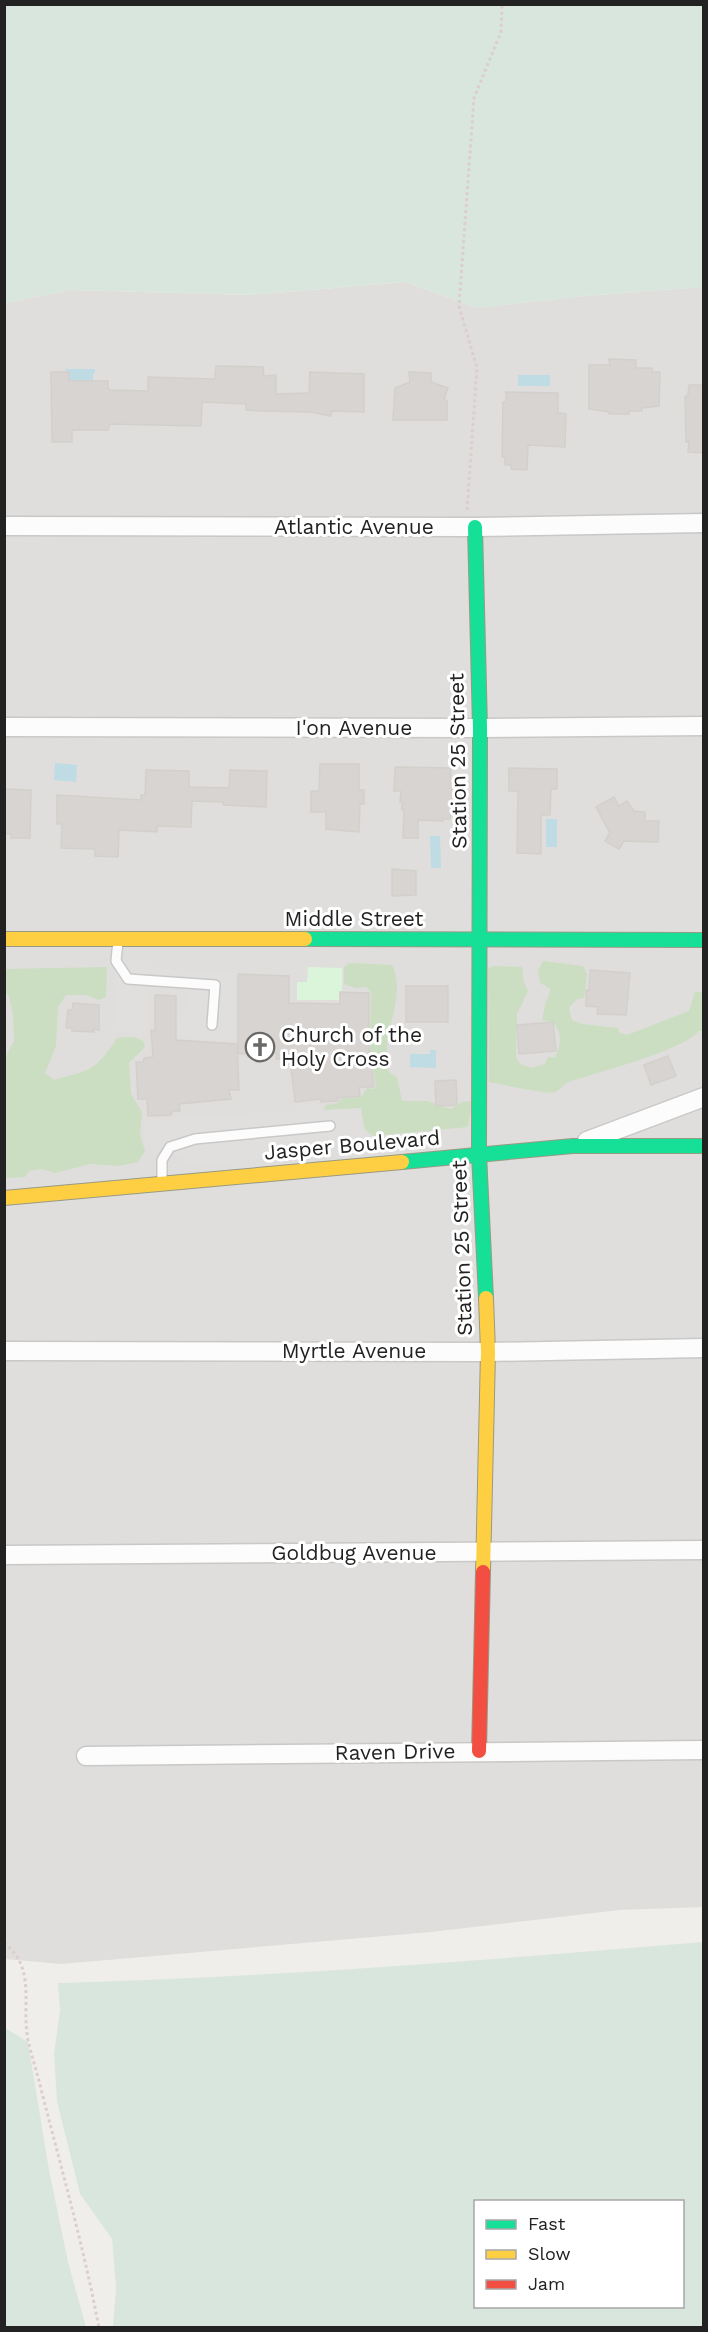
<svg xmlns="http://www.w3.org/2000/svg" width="708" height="2332" font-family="'Work Sans',sans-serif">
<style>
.residential{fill:#dfdedc}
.forest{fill:#cbdec1}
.wetland{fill:#d9e6de;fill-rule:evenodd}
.park{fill:#daf5da}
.parking{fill:#e0dfde}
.water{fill:#bfdbe3}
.building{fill:#d7d4d2;stroke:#d3d0cc;stroke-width:1.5}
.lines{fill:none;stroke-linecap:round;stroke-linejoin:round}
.lane-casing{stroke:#c9c8c7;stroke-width:12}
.street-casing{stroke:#c9c8c7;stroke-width:21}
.fast-casing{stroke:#999a82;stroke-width:16}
.slow-casing{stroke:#999a82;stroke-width:16}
.jam-casing{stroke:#999a82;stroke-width:16}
.path{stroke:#dccecd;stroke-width:3;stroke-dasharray:3 3;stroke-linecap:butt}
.lane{stroke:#fdfcfc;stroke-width:9}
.street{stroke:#fdfcfc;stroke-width:18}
.fast{stroke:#16e098;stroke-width:14}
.slow{stroke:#ffcf43;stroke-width:14}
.jam{stroke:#f24e42;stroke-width:14}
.labels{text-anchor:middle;stroke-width:6;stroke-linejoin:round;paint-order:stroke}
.street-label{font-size:21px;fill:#222;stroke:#fff}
.poi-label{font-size:21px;fill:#222;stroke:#fff;text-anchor:start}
</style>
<rect width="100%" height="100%" fill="#f0eeeb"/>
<!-- residential -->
<polygon class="residential" points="406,282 476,308 585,296 703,287 703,1907 620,1910 431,1932 61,1964 5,1959 5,303 70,290 250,295"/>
<!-- forest -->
<g class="forest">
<path d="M543,961L583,966L587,974L584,998L577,999L569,1008L572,1020L582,1024L618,1028L620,1033L627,1035L689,1011L695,992H703V1031H699C680,1052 597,1072 566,1083C563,1086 559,1090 555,1092C547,1095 502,1084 489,1082L488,969L493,966L522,967L524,983L528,991L517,1014L516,1057L520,1064L531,1068L545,1064L548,1057L555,1058C561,1042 563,1036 553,1022L542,1020L545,1005L551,989L540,983L538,971Z"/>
<path d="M349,963L392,965C406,991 386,1026 387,1053C387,1060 388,1066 389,1072L397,1077L402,1101H427L451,1109L462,1102L472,1101L468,1127L373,1136L356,1121L323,1111L326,1105L338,1103L341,1099L362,1096L367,1088L374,1089L376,1087L370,1054L371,992L366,987L355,988L344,984V967Z"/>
<path d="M107,967L106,997L99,1000L86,995H66L58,1007L56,1046L45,1073L54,1080C90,1070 96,1071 117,1038L134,1037L143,1041L145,1047L129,1063L131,1094L142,1112L140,1135L145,1151L138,1162L119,1166L90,1164L55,1173L42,1169L29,1171L25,1177L5,1178V1068L7,1054L14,1041L13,1015L9,996L5,991V969Z"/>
</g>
<!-- wetland -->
<g class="wetland">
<polygon points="5,4 703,5 703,287 585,296 476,308 406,282 250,295 70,290 5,303"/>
<path d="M703,1942V2327H113L116,2288L112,2239L80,2194L57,2102L54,2054L60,2010L58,1983C274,1977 489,1960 703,1942ZM476,2202H682V2306H476Z"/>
<polygon points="5,2028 28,2042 49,2170 68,2262 86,2327 5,2327"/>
</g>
<!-- park -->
<polygon class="park" points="308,967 342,968 342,991 339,991 339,1000 297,1000 297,982 307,982"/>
<!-- parking -->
<g class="parking">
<polygon points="114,965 236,973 236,1041 178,1038 180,1010 187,1010 188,997 180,987 154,986 149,992 149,1031 114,1030"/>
<polygon points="361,1108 366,1139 363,1146 356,1148 193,1166 176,1155 154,1154 151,1151 151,1119"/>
</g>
<!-- water -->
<g class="water">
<polygon points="65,369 95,369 95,373 93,374 93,381 69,382"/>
<rect x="518" y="375" width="32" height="11"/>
<polygon points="55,763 77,765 76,782 54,780"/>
<rect x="546" y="819" width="11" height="28"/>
<polygon points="430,836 440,836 441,868 431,868"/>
<polygon points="430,1050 436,1050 436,1068 410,1067 410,1054 430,1054"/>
</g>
<!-- building -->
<g class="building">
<polygon points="609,359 636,360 636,368 652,368 652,372 660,372 659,406 642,408 642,411 629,411 629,414 609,414 609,412 589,409 589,365 610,365"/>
<polygon points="216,366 263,367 264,376 276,375 276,394 309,393 310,372 364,374 364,412 332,411 331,416 310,412 261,411 246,410 246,404 202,402 201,426 110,424 108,430 72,430 72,442 52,442 51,372 69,372 69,381 108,381 108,388 110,390 148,391 148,377 215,379"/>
<polygon points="409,372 431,373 431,382 448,388 444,399 447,401 447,420 393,420 395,388 410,382"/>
<polygon points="689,385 704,385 704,453 688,452 689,442 686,442 685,397 688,395"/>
<polygon points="506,392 558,393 558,413 566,414 565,447 528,445 527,470 511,469 511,465 505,465 505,457 502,457 503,402 506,402"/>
<polygon points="320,764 359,764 359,790 364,790 364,804 360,804 359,832 326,829 326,812 311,812 311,791 319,791"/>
<polygon points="395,767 451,768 450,788 452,788 450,819 443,819 443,821 418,820 418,838 403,838 404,810 402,810 402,802 400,802 401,791 394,791"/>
<polygon points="509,768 557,769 557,789 551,789 550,815 541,815 541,854 517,853 518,791 509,791"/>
<polygon points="146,770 189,771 189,787 229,788 230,770 267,771 266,807 223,805 223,802 192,801 191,827 157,826 157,832 119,830 118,857 95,856 95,849 61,848 62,824 57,824 57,795 141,800 141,795 145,795"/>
<polygon points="4,789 31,790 30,838 11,838 11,834 4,834"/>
<polygon points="614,797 619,806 627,801 634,811 645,812 645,821 659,821 658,842 624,841 619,849 605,841 610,833 596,807"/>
<polygon points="392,869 416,871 416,895 392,896"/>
<polygon points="590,970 630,973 626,1015 597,1014 598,1007 586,1006 586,990 589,991"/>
<polygon points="238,974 289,976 289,1003 340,1004 340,992 369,993 369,1050 374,1087 359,1087 360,1096 337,1098 338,1101 321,1102 321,1099 295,1102 290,1059 276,1059 277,1053 238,1054"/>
<rect x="406" y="986" width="42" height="36"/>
<polygon points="155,995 176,996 176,1040 237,1044 239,1090 229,1090 231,1099 179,1104 180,1111 172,1111 171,1115 148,1116 147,1099 138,1099 136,1062 143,1062 144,1058 153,1057 151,1030 155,1031"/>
<polygon points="73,1003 99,1005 99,1030 94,1029 94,1032 72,1031 72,1028 66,1028 68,1010 72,1010"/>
<polygon points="553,1022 556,1051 519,1054 517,1025"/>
<polygon points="668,1056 676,1076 651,1085 644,1065"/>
<polygon points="456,1080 457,1105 436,1106 435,1081"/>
</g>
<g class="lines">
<!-- lane casing -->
<g class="lane-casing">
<g id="lane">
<polyline points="118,941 116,961 128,979 215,985 212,1025"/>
<polyline points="162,1181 162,1160 170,1147 195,1139 330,1126"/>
</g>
</g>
<!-- street casing -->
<g class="street-casing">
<g id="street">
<polyline points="4,526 475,527 704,523"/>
<polyline points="4,727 480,728 704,726"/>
<polyline points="587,1141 704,1097"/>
<polyline points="4,1351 488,1352 704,1348"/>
<polyline points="4,1555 704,1550"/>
<polyline points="86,1756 704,1750"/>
</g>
</g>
<!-- fast casing -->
<g class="fast-casing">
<g id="fast">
<polyline points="475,527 480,728 479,1154 486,1298"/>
<polyline points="305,939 704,940"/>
<polyline points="402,1162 573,1146 704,1146"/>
</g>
</g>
<!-- slow casing -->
<g class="slow-casing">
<g id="slow">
<polyline points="4,939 305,939"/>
<polyline points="4,1198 402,1162"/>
<polyline points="483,1572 488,1352 486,1298"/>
</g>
</g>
<!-- jam casing -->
<g class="jam-casing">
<polyline id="jam" points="479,1751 483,1572"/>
</g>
<!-- path -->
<g class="path">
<polyline points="467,510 477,368 459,306 474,98 501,32 502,4"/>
<path d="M4,1943C37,1968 21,2005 28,2040C32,2058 38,2075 42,2093C62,2171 84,2248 99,2328"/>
</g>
<!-- lane -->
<use href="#lane" class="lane"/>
<!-- street -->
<use href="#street" class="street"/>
<!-- fast -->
<use href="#fast" class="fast"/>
<!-- slow -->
<use href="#slow" class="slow"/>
<!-- jam -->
<use href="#jam" class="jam"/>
</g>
<!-- icons -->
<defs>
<g id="church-ring" transform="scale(1.5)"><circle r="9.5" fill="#fff" stroke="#6a6968" stroke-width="1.5"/><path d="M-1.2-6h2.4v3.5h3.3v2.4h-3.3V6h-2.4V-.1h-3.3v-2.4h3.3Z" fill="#6a6968"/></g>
</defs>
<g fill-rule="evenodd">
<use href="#church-ring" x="260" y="1047"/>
</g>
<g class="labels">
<!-- street labels -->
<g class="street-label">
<text x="354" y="534">Atlantic Avenue</text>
<text x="354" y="735">I'on Avenue</text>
<text transform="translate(458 761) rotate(-91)" y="7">Station 25 Street</text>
<text x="354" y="926">Middle Street</text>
<text transform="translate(352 1145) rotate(-5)" y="7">Jasper Boulevard</text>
<text transform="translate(462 1248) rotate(-92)" y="7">Station 25 Street</text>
<text x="354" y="1358">Myrtle Avenue</text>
<text x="354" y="1560">Goldbug Avenue</text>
<text transform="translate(395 1752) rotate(-1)" y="7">Raven Drive</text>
</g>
<!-- poi labels -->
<g class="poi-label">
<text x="281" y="1042">Church of the<tspan x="281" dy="24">Holy Cross</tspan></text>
</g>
</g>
<!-- border -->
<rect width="708" height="2332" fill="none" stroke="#222222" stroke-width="12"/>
<!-- legend -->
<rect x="474" y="2200" width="210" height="108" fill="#ffffff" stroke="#a7a7a7" stroke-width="1.5"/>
<rect x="486" y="2220" width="30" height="9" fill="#16e098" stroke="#a7a7a7" stroke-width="1.5"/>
<text x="528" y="2230" font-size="18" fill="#222222">Fast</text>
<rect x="486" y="2250" width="30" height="9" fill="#ffcf43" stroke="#a7a7a7" stroke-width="1.5"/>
<text x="528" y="2260" font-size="18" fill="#222222">Slow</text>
<rect x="486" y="2280" width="30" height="9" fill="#f24e42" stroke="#a7a7a7" stroke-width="1.5"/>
<text x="528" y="2290" font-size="18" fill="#222222">Jam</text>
</svg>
